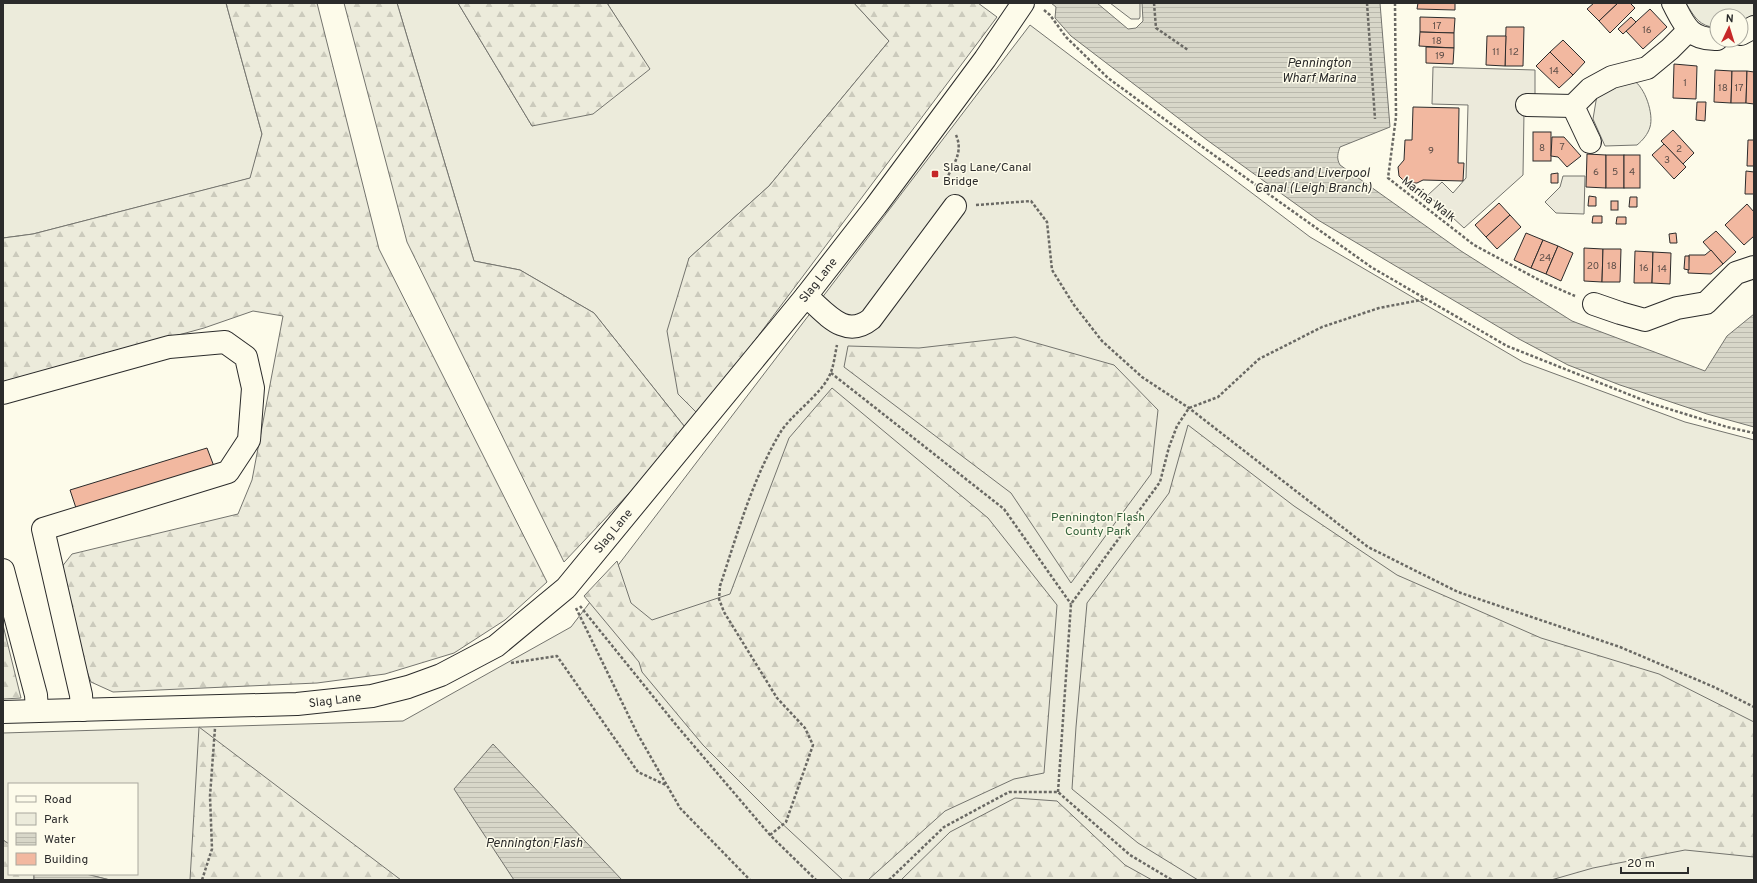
<svg xmlns="http://www.w3.org/2000/svg" width="1757" height="883" font-family="Overpass,sans-serif">
<style>
.green{fill:#ecebdb;stroke:#74746e}
.forest{fill:url(#forest-firs);stroke:#74746e}
.parking{fill:#eceadb;stroke:#74746e}
.water{fill:url(#water-rules);stroke:#74746e}
.building{fill:#f2b8a0;stroke:#2b2b2b}
.lines{fill:none;stroke-linecap:round;stroke-linejoin:round}
.minor-casing{stroke:#2b2b2b;stroke-width:24}
.path{stroke:#6a6964;stroke-width:2.5;stroke-dasharray:3 2;stroke-linecap:butt}
.minor{stroke:#fdfbea;stroke-width:22}
.poi-dot{fill:#c62828;stroke:#fdfbea;stroke-width:1.5}
.labels{text-anchor:middle;stroke-width:3;stroke-linejoin:round;paint-order:stroke}
.number-label{font-size:10px;fill:#5d4e48}
.poi-label{font-size:12px;fill:#2b2b2b;stroke:#fdfbea;text-anchor:start}
.street-label{font-size:12px;fill:#2b2b2b;stroke:#fdfbea}
.park-label{font-size:12px;fill:#34623c;stroke:#fdfbea}
.water-label{font-size:13px;font-style:italic;fill:#2b2b2b;stroke:#fdfbea}
</style>
<defs>
<pattern id="forest-firs" width="22" height="20" patternUnits="userSpaceOnUse"><rect width="22" height="20" fill="#ecebdb"/><path d="M5 1l3.5 6h-7zM16 11l3.5 6h-7z" fill="#cbcabc"/></pattern>
<pattern id="water-rules" width="6" height="5" patternUnits="userSpaceOnUse"><rect width="6" height="5" fill="#d8d7c9"/><path d="M0 2.5h6" fill="none" stroke="#bab9ad"/></pattern>
</defs>
<rect width="100%" height="100%" fill="#fdfbea"/>
<!-- green -->
<g class="green">
<polygon points="3,3 226,3 262,134 251,178 33,234 3,238"/>
<polygon points="397,3 458,3 532,126 649,69 607,3 854,3 889,41 769,186 689,258 699,415 688,431 594,313 520,270 474,261"/>
<path d="M1686,3H1754V15L1741,22V16H1717V28C1699,26 1695,18 1686,3Z"/>
<polygon points="1030,25 1310,237 1523,362 1685,422 1754,440 1754,880 110,880 86,874 137,874 137,784 9,784 9,844 3,840 3,733 403,721 571,627"/>
<path d="M1633,80C1645,87 1654,114 1650,127C1648,134 1643,140 1637,145L1605,146L1593,119L1597,95Z"/>
</g>
<!-- forest -->
<g class="forest">
<polygon points="226,3 317,3 379,249 547,582 505,620 454,653 385,674 317,683 113,692 91,682 72,632 57,573 72,554 238,514 252,480 283,316 253,311 204,328 3,383 3,238 33,234 250,178 262,134"/>
<polygon points="344,3 397,3 474,261 520,270 594,313 688,431 564,562 407,242"/>
<polygon points="458,3 607,3 650,69 593,114 532,126"/>
<polygon points="854,3 978,3 997,17 699,415 678,394 667,331 689,258 769,186 889,41"/>
<polygon points="1015,337 1114,365 1158,410 1151,474 1071,583 1011,493 844,367 848,346 919,348"/>
<polygon points="832,388 988,518 1057,605 1044,773 1014,779 945,811 868,880 843,880 777,819 703,745 642,672 639,662 584,596 617,561 631,603 652,620 730,594 789,438"/>
<polygon points="1188,425 1294,506 1397,575 1541,638 1659,674 1754,722 1754,857 1685,850 1593,868 1551,880 1198,880 1138,843 1072,789 1076,727 1087,603 1169,493"/>
<polygon points="3,625 21,698 3,699"/>
<polygon points="199,727 401,880 190,880"/>
<polygon points="1015,798 1057,801 1125,865 1152,880 901,880 950,832"/>
<polygon points="3,840 9,844 9,874 34,874 34,880 3,880"/>
</g>
<!-- parking -->
<g class="parking">
<polygon points="1110,3 1140,3 1140,17 1139,19 1131,19"/>
<polygon points="1433,67 1535,70 1535,112 1524,112 1523,175 1464,228 1428,195 1442,182 1453,193 1466,178 1468,105 1432,104"/>
<polygon points="1563,176 1585,176 1584,214 1556,213 1545,202 1560,187"/>
</g>
<!-- water -->
<g class="water">
<path d="M1051,3H1097L1128,29L1136,28L1143,21L1142,3H1380L1390,127L1340,147C1338,153 1336,158 1340,165L1461,251L1572,321L1705,371L1727,336L1754,314V427L1707,414L1620,385L1568,365L1519,339L1318,220L1207,140L1071,36L1055,18L1056,7Z"/>
<polygon points="493,744 622,880 514,880 454,789"/>
<polygon points="34,874 86,874 110,880 34,880"/>
</g>
<!-- building -->
<g class="building">
<polygon points="1418,3 1455,3 1455,10 1417,9"/>
<polygon points="1594,3 1618,3 1599,21 1587,9"/>
<polygon points="1618,3 1630,3 1635,8 1610,33 1599,21"/>
<polygon points="1650,9 1667,27 1643,49 1626,31"/>
<polygon points="1420,17 1455,18 1454,33 1420,32"/>
<polygon points="1631,17 1636,22 1623,34 1618,29"/>
<polygon points="1506,27 1524,27 1523,66 1505,66"/>
<polygon points="1420,32 1454,33 1454,48 1419,46"/>
<polygon points="1487,36 1506,36 1505,66 1486,65"/>
<polygon points="1563,40 1585,62 1573,75 1550,52"/>
<polygon points="1426,47 1454,48 1453,64 1426,63"/>
<polygon points="1550,52 1573,75 1559,88 1536,66"/>
<polygon points="1674,64 1697,66 1696,99 1673,98"/>
<polygon points="1715,70 1732,71 1731,103 1714,102"/>
<polygon points="1732,71 1747,71 1746,103 1731,103"/>
<polygon points="1747,71 1754,72 1754,104 1746,103"/>
<polygon points="1697,102 1706,102 1705,121 1696,120"/>
<polygon points="1413,107 1459,108 1458,163 1464,163 1463,181 1423,180 1417,183 1406,183 1399,176 1398,167 1404,160 1405,140 1412,140"/>
<polygon points="1673,130 1694,153 1683,164 1661,141"/>
<rect x="1533" y="132" width="18" height="29"/>
<polygon points="1552,137 1564,137 1581,156 1567,167 1558,157 1551,156"/>
<polygon points="1748,140 1754,140 1754,166 1747,166"/>
<polygon points="1664,144 1686,167 1674,179 1652,155"/>
<polygon points="1587,154 1606,155 1606,188 1586,187"/>
<rect x="1606" y="155" width="18" height="33"/>
<rect x="1624" y="155" width="16" height="33"/>
<polygon points="1746,171 1754,172 1754,194 1745,194"/>
<polygon points="1558,173 1558,183 1551,183 1551,174"/>
<polygon points="1589,196 1596,197 1596,206 1588,206"/>
<polygon points="1630,197 1637,197 1637,207 1629,207"/>
<rect x="1611" y="201" width="7" height="9"/>
<polygon points="1499,203 1510,215 1486,237 1475,225"/>
<polygon points="1747,204 1754,212 1754,236 1744,245 1725,225"/>
<polygon points="1510,215 1521,227 1497,249 1486,237"/>
<polygon points="1593,216 1602,216 1602,223 1592,223"/>
<polygon points="1617,217 1626,217 1626,224 1616,224"/>
<polygon points="1716,231 1736,252 1723,264 1703,242"/>
<polygon points="1526,233 1543,240 1531,268 1514,260"/>
<polygon points="1676,233 1677,243 1670,243 1669,234"/>
<polygon points="1543,240 1558,246 1546,274 1531,268"/>
<polygon points="1558,246 1573,253 1561,281 1546,274"/>
<polygon points="1584,248 1603,249 1602,282 1584,281"/>
<polygon points="1603,249 1621,249 1620,282 1602,282"/>
<polygon points="1711,250 1723,264 1711,274 1688,273 1689,255 1705,255"/>
<polygon points="1635,251 1653,252 1652,283 1634,283"/>
<polygon points="1653,252 1671,253 1670,284 1652,283"/>
<polygon points="1685,256 1689,256 1689,270 1684,269"/>
<polygon points="207,448 215,469 77,511 70,490"/>
</g>
<g class="lines">
<!-- minor casing -->
<g class="minor-casing">
<g id="minor">
<path d="M1673,3C1684,24 1689,40 1717,39"/>
<polyline points="1741,34 1754,27"/>
<polyline points="1527,105 1573,106"/>
<polyline points="1590,142 1573,106 1590,89 1612,77 1647,68 1670,49 1688,31"/>
<path d="M806,296C826,313 845,340 871,319L955,206"/>
<polyline points="1594,304 1620,313 1645,320 1677,308 1706,303 1736,273 1754,267"/>
<polyline points="3,393 169,347 225,342 246,357 253,388 249,440 228,472 43,529 81,695 82,710"/>
<polyline points="3,570 36,695 37,711"/>
<polyline points="3,712 297,704 372,696 408,687 441,675 496,646 566,588 806,296 876,206 985,59 1023,3"/>
</g>
</g>
<!-- path -->
<g class="path">
<polyline points="1154,3 1156,28 1188,50"/>
<polyline points="1367,3 1375,119"/>
<polyline points="1395,3 1396,117 1388,178 1474,245 1541,281 1575,296"/>
<polyline points="1044,10 1050,15 1066,37 1108,78 1197,143 1371,267 1507,346 1653,404 1727,427 1754,433"/>
<path d="M950,185L948,176C955,162 963,151 956,135"/>
<polyline points="976,205 1031,201 1047,222 1052,270 1074,305 1102,341 1142,377 1189,408 1368,547 1458,592 1620,647 1714,687 1754,707"/>
<polyline points="831,373 1004,509 1071,604"/>
<polyline points="580,606 677,726 770,835 816,880"/>
<polyline points="576,608 637,733 680,808 750,880"/>
<polyline points="511,663 557,656 638,772 666,785"/>
<polyline points="1058,792 1071,604 1160,482 1169,447 1177,426 1189,408 1218,397 1259,359 1322,327 1379,308 1426,299"/>
<path d="M770,835L786,822L813,745L805,728L777,698L724,612L719,599L720,586C737,535 752,480 780,433C792,413 823,394 831,372C834,364 835,354 837,345"/>
<polyline points="202,880 212,849 210,796 215,728"/>
<polyline points="889,880 944,827 1009,792 1058,792 1130,855 1172,880"/>
</g>
<!-- minor -->
<use href="#minor" class="minor"/>
</g>
<!-- markers -->
<rect class="poi-dot" x="931" y="170" width="8" height="8" rx="2"/>
<g class="labels">
<!-- number labels -->
<g class="number-label">
<text x="1437" y="29">17</text>
<text x="1647" y="33">16</text>
<text x="1437" y="44">18</text>
<text x="1496" y="55">11</text>
<text x="1514" y="55">12</text>
<text x="1440" y="59">19</text>
<text x="1554" y="74">14</text>
<text x="1685" y="86">1</text>
<text x="1723" y="91">18</text>
<text x="1739" y="91">17</text>
<text x="1562" y="150">7</text>
<text x="1542" y="151">8</text>
<text x="1679" y="152">2</text>
<text x="1431" y="154">9</text>
<text x="1667" y="163">3</text>
<text x="1596" y="175">6</text>
<text x="1615" y="175">5</text>
<text x="1632" y="175">4</text>
<text x="1545" y="261">24</text>
<text x="1593" y="269">20</text>
<text x="1612" y="269">18</text>
<text x="1644" y="271">16</text>
<text x="1662" y="272">14</text>
</g>
<!-- poi labels -->
<g class="poi-label">
<text x="943" y="171">Slag Lane/Canal<tspan x="943" dy="14">Bridge</tspan></text>
</g>
<!-- street labels -->
<g class="street-label">
<text transform="translate(1429 199) rotate(38)" y="4">Marina Walk</text>
<text transform="translate(818 280) rotate(-52)" y="4">Slag Lane</text>
<text transform="translate(613 531) rotate(-51)" y="4">Slag Lane</text>
<text transform="translate(335 700) rotate(-7)" y="4">Slag Lane</text>
</g>
<!-- park labels -->
<g class="park-label">
<text x="1098" y="521">Pennington Flash<tspan x="1098" dy="14">County Park</tspan></text>
</g>
<!-- water labels -->
<g class="water-label">
<text x="1319" y="67">Pennington<tspan x="1319" dy="15">Wharf Marina</tspan></text>
<text x="1313" y="177">Leeds and Liverpool<tspan x="1313" dy="15">Canal (Leigh Branch)</tspan></text>
<text x="534" y="847">Pennington Flash</text>
</g>
</g>
<!-- border -->
<rect width="1757" height="883" fill="none" stroke="#2b2b2b" stroke-width="8"/>
<!-- legend -->
<rect x="8" y="783" width="130" height="92" fill="#fdfbea" stroke="#a9a89e"/>
<rect x="16" y="796" width="20" height="6" fill="#fdfbea" stroke="#a9a89e"/>
<text x="44" y="803" font-size="12" fill="#2b2b2b">Road</text>
<rect x="16" y="813" width="20" height="12" fill="#ecebdb" stroke="#a9a89e"/>
<text x="44" y="823" font-size="12" fill="#2b2b2b">Park</text>
<rect x="16" y="833" width="20" height="12" fill="url(#water-rules)" stroke="#a9a89e"/>
<text x="44" y="843" font-size="12" fill="#2b2b2b">Water</text>
<rect x="16" y="853" width="20" height="12" fill="#f2b8a0" stroke="#a9a89e"/>
<text x="44" y="863" font-size="12" fill="#2b2b2b">Building</text>
<!-- north arrow -->
<g transform="translate(1729 28) rotate(4)"><circle r="19" fill="#fdfbea" stroke="#a9a89e"/>
<path d="M0-3L7 15L0 10L-7 15Z" fill="#c62828"/>
<text y="-6" font-size="11" font-weight="bold" text-anchor="middle" fill="#2b2b2b">N</text>
</g>
<!-- scale -->
<path d="M1621 867v6h67v-6" fill="none" stroke="#2b2b2b" stroke-width="2"/>
<text x="1627" y="867" font-size="12" fill="#2b2b2b" stroke="#fdfbea" stroke-width="3" paint-order="stroke">20 m</text>
</svg>
